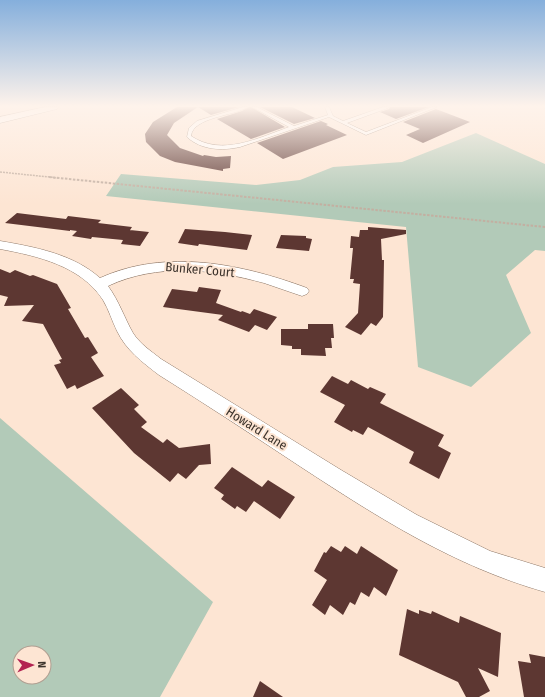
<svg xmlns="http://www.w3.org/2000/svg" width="545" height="697" font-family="'Fira Sans Condensed',sans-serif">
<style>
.green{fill:#b2cab8;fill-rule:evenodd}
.building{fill:#5d3732}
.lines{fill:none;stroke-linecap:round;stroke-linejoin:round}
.lane-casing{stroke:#8d7767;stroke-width:1}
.street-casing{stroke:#8d7767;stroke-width:1}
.path-far1{stroke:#c3afa1;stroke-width:1.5;stroke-dasharray:2 1;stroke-linecap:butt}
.path{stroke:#c3afa1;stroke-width:2;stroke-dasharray:2.5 1.5;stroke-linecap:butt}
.lane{fill:#fff;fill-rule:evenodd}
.street{fill:#fff;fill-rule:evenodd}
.labels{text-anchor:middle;stroke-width:4;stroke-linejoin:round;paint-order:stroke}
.street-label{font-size:13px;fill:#3d342d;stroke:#fde5d3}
</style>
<rect width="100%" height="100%" fill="#fde5d3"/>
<!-- green -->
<g class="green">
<polygon points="476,133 545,164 545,251 535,250 506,275 531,333 471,387 418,367 406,227 106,196 121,174 256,185 300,180 333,167 402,162"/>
<path d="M0,418L213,602L160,697H0ZM20,653H44V677H20Z"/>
</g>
<!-- building -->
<g class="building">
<polygon points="177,107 239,107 211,115 198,107 174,123 167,135 180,148 203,156 204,155 216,157 231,156 230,168 223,169 223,171 175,162 160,156 146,142 145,134 153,122"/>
<polygon points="249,107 251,107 285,127 251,139 217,119 242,111"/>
<polygon points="260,107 292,107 315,118 294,124"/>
<polygon points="390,107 389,107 429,107 396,119 380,112 389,109"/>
<polygon points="436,109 470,122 423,143 406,135 420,129 403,122"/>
<polygon points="321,121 328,124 326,125 347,135 283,159 257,143"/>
<polygon points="17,213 66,219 68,216 101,220 98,223 132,227 125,238 130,230 149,232 140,246 121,244 123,240 92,237 91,239 72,236 77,231 70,230 70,231 5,223"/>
<polygon points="368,227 406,230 406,234 381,239 382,260 384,260 383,317 376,326 371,323 361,335 345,327 358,313 360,284 353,283 354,279 350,279 353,248 350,248 351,236 359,237 360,230 368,230"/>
<polygon points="185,229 225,232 252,235 247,250 199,244 198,246 178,243"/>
<polygon points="281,235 306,236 306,238 312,239 309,251 276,248"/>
<polygon points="0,269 10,273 15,270 30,276 33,275 57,284 71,308 68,309 85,338 88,337 98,353 91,357 104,376 77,389 75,385 67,389 54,365 61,363 59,360 62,359 43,324 22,321 34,305 4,306 8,297 0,295"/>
<polygon points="199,287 221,290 216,303 241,312 242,311 250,314 254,309 277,317 267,330 255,325 249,332 218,320 223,315 163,307 172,289 197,292"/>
<polygon points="308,324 333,324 334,338 331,338 332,348 325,348 326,356 301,355 301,349 292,349 292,346 281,345 281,329 308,329"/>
<polygon points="332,376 348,384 351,380 368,389 370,387 386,394 380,403 444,435 438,446 451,453 439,479 409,463 414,452 368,427 363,435 353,430 352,432 334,422 345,405 320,392"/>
<polygon points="121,388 139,405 134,409 147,422 141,427 163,443 167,439 179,448 210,444 211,464 199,465 186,479 178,473 170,482 134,453 92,408"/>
<polygon points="232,467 262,487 268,480 295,497 280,519 254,501 246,512 237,506 235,509 221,499 224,495 214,488"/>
<polygon points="331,546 341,552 345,546 357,554 361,546 398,570 386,596 374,587 369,597 361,592 355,605 350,602 343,615 330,605 325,615 312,605 327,580 314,571 324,552 326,553"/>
<polygon points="407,609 419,614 419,610 431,614 432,611 459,623 460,616 501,633 498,677 478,668 490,691 479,697 466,697 458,682 399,655"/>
<polygon points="529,654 545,657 545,697 524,697 518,661 531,663"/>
<polygon points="260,681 283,697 253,697"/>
</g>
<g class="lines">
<!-- lane casing -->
<g class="lane-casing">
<path id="lane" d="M243,107H248C234,116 193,117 191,136C222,157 258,138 289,127L252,107H257L294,126L328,115L325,107H329L333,116L343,121L383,107H388V108L347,123L366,132L432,107H437L366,135L329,117L240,147C222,151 201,150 187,137L189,128L197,121Z"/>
</g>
<!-- street casing -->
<g class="street-casing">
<g id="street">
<polygon points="45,107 58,107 57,109 0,123 0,117"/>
<path d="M0,241C35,247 73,254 100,278C166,248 242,264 307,288L309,291L307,294L302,296C289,292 277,287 264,283C213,269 157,263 108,286C119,301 124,317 133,333C140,344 151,351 161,359L341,470L417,515L490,551L545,568V592C454,566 379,518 301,467C254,436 207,405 159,375C142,362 126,350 117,331C112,321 109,310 103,300C81,266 38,256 0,249Z"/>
</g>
</g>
<!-- path-far1 -->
<polyline class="path-far1" points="0,172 59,178"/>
<!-- path -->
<polyline class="path" points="49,177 545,227"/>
<!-- lane -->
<use href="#lane" class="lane"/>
<!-- street -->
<use href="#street" class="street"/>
</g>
<!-- sky -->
<linearGradient id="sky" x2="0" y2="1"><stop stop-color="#85afdc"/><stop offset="0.52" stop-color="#fef3eb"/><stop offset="1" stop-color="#fef3eb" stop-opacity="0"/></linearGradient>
<rect width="545" height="204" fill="url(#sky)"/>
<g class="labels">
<!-- street labels -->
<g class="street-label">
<text transform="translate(200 269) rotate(5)" y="5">Bunker Court</text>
<text transform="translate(257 428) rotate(32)" y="5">Howard Lane</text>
</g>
</g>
<!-- north arrow -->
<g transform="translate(32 665) rotate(88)"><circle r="19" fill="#fde5d3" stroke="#b09e91"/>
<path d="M0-3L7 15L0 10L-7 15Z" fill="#b32352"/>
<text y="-6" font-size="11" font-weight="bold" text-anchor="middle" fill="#3d342d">N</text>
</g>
</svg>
